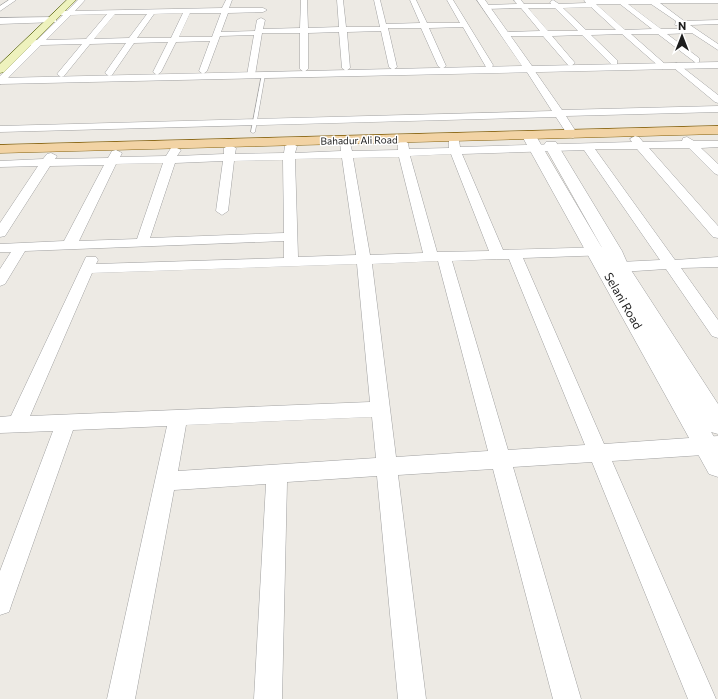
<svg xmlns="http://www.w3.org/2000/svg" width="718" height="699" font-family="Commissioner,sans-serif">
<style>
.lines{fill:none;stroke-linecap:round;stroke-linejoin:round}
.service-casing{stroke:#a1a1a1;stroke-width:1}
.minor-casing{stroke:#a1a1a1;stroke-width:1}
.tertiary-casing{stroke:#a1a1a1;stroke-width:1}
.secondary-casing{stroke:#5c6810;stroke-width:1}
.primary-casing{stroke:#87630f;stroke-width:1}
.service{fill:#fff;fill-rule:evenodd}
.minor{fill:#fff;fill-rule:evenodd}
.tertiary{fill:#fff;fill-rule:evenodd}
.secondary{fill:#eef2bd;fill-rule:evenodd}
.primary{fill:#f2d3a4;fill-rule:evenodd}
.labels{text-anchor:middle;stroke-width:3;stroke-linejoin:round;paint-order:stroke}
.far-street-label{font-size:10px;fill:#1d1d1d;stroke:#fff}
.street-label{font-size:12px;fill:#1d1d1d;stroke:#fff}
</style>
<rect width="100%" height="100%" fill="#edeae4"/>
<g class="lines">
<!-- service casing -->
<g class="service-casing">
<polygon id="service" points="262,74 265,75 255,132 253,133 251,132"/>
</g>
<!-- minor casing -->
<g class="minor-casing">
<g id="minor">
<polygon points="9,0 16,0 0,11 0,6"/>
<path d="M78,0H85L75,11L222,8L226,0H232L229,8H263L267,10L263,12L228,13L221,32L255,31L257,20L261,18L265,20L263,29L300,28L301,0H307L308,28L339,27L337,0H343L346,27H380L374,0H380L386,24L420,23L410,0H416L427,23H460L447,0H453L493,65L492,67H486L463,27L429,28L446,66L442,69L438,66L421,28H388L397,67L393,70L389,67L381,31L347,32L350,68L346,71L342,68L339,32L308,33V69L304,72L300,69V33H262L255,75L251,78L247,75L254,35L220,36L207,71L203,74L199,71L210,41L176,42L161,72L157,75L153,72L168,42L134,43L112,75L109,76L105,73L126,43L90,44L64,76L61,77L57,74L82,44L41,45L3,83L0,84V76L31,45H25V41L37,40L63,15H57V11H67ZM183,13L171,38H137L154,14ZM190,13H221L212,37H179ZM107,14L86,39L46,40L71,15ZM115,14H147L129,38L94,39Z"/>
<path d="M514,0H521L524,4H551L550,2L553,0L559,4L586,3L584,0H718V3H660L684,21L718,20V24L690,25L718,44V50L692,33L667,34L699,58V62L696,63L658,34H631L665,64V68L662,69L622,34L591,35L617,60V64H611L582,35L552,36L575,63L571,66L568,65L543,36H502L501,34L505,32L540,31L521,8L486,9L483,7L486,5L517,4ZM596,4H620L652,29L625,30ZM628,4H651L676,21L675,25H681L686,29H661ZM591,7L616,30H586L563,8ZM528,8H555L578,31H548Z"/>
<polygon points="677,63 718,95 718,103 715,102 674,68 674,64"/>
<polygon points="529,66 532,67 562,110 718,106 718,112 566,116 578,135 573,138 569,137 556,117 0,132 0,126 552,111 525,69"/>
<path d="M635,136L639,137L643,142L682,141L683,138L687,137L694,141H718V147L701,148L718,164V175L714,173L689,148H649L718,226V238L713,237L637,149H595L675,260L718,257V267L681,268L718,320V338L712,336L666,269L620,272L615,270L613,267L615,264L620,262L660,260L584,150L462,154L503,250L608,247L613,248L615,251L613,254L608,255L523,258L604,444L718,436V454L612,461L716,699H688L592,462L513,467L581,699H553L493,469L398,475L426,699H398L377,476L287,482L282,699H254L266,484L174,490L135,699H107L167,426L73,430L12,603L9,612L0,615V571L53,431L0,433V417L11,416L86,257H96L98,260L96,264L284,258V241L25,251L5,284L0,286V269L11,252H0V244L64,241L104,165L50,166L5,236L0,237V223L38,166L0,167V161L43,159L47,154L51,153L57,156L55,159L108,158L112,151L116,150L122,153L120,157L166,156L171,148L175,147L181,150L177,156L224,154V148L230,145L236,148L235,154L284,153L285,146L291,143L297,146L295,153L341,151L340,143L345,140L350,143L352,151L398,150V143L403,140L408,143L409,149L449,148V140L454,137L459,140L460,147L632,142L630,139ZM451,154L489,251L437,252L410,156ZM399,157L423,253L370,255L353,158ZM342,158L356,255L298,257L295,159ZM283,160L284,233L150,238L175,163L223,161L216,211L222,215L228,211L234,161ZM163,163L137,239L79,241L116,164ZM497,259H509L585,445L508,450L452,261ZM438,261L488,451L396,457L372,264ZM357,264L370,402L30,416L92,273ZM372,417L376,458L178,471L186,425Z"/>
</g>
</g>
<!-- tertiary casing -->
<g class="tertiary-casing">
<g id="tertiary">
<polygon points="477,0 485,0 532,66 718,62 718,68 0,84 0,78 522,66"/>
<polygon points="53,17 56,18 56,22 0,24 0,18"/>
<polygon points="529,132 534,133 536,136 605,253 544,145 546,142 556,142 622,251 629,267 718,404 718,434 711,432 718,443 718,477 709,474 522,136 524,133"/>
</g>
</g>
<!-- secondary casing -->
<g class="secondary-casing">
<polygon id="secondary" points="67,0 76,0 4,72 0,73 0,64"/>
</g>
<!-- primary casing -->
<g class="primary-casing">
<polygon id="primary" points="718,126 718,134 0,153 0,145"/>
</g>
<!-- service -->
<use href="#service" class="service"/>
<!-- minor -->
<use href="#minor" class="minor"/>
<!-- tertiary -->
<use href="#tertiary" class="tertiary"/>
<!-- secondary -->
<use href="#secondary" class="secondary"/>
<!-- primary -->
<use href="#primary" class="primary"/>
</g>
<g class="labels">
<!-- far-street labels -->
<g class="far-street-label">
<text transform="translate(359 140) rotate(-1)" y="4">Bahadur Ali Road</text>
</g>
<!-- street labels -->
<g class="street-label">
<text transform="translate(623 301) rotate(60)" y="4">Selani Road</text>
</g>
</g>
<!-- north arrow -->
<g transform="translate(682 36)" stroke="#ffffff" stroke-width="3" paint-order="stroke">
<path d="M0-3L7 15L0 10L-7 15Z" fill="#1d1d1d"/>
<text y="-6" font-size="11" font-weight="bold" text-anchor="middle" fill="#1d1d1d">N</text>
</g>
</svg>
